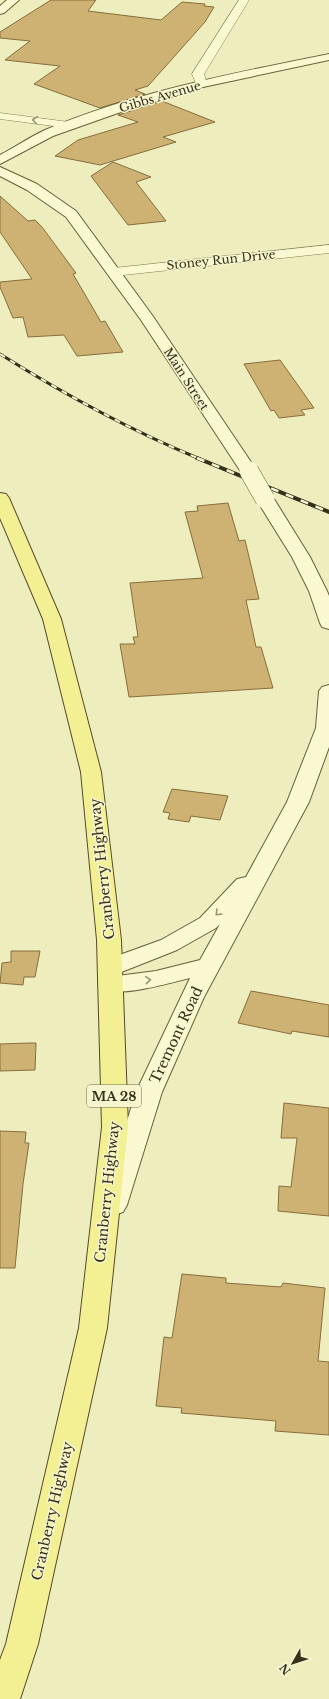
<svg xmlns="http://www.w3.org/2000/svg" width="329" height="1699" font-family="'Libre Baskerville',serif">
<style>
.building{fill:#ceb273;stroke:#866e3c}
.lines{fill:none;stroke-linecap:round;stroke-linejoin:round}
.minor-casing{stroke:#877e56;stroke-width:1}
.secondary-casing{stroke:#685e3a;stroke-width:2}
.primary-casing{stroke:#544a2b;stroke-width:2}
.minor{fill:#f9f8d1;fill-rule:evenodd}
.secondary{fill:#f9f8d1;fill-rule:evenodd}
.primary{fill:#f3f094;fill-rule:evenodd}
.rail-far1-casing{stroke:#36301b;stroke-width:3}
.rail-casing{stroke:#36301b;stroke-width:4}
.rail-far1{stroke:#f6f5ce;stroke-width:2;stroke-dasharray:6;stroke-linecap:butt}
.rail{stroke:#f6f5ce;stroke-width:2.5;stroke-dasharray:8;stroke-linecap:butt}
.secondary-bridge-casing{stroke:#685e3a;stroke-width:20;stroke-linecap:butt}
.secondary-bridge{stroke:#f9f8d1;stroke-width:19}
.oneway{stroke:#989476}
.labels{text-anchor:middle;stroke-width:3;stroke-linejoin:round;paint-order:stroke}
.far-street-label{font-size:12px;fill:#36301b;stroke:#f6f5ce}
.shield{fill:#f6f5ce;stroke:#706b51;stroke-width:1}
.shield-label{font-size:13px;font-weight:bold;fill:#36301b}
.street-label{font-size:14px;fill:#36301b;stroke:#f6f5ce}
</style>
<rect width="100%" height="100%" fill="#eeedbe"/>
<!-- building -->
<g class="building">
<polygon points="51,0 96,0 88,11 161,20 182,2 205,4 204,6 214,7 205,22 148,86 135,90 145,94 100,108 34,84 60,66 5,60 30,41 0,38 0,32"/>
<polygon points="162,101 215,122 163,137 176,142 100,165 55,156 78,140 138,122 118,115"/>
<polygon points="113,162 151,177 136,182 166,221 128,225 91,176"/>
<polygon points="0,196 28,221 35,220 42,227 76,273 73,274 101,322 105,321 123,352 77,356 64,335 28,337 23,317 13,318 0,287 0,282 32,279 0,232"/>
<polygon points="280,360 314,408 301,410 305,415 279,418 274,410 271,411 244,364"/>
<polygon points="228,503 239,541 245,540 259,599 246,600 256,647 261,647 273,688 129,697 120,644 135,644 133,637 138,637 130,583 203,578 185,512 198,511 197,506"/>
<polygon points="172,789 228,796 220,820 191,816 189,822 168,819 170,813 163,812"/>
<polygon points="11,951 40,951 35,977 24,977 23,985 0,983 2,963 11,962"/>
<polygon points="251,991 329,1005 329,1037 292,1031 291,1034 238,1023"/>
<polygon points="29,1043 36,1043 35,1070 0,1071 0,1044"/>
<polygon points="284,1103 329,1108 329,1216 278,1211 279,1186 291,1187 297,1138 281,1138"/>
<polygon points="0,1131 26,1132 25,1143 29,1143 23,1184 15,1268 0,1268"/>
<polygon points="182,1274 226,1278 226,1283 281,1287 283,1283 325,1288 318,1361 329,1362 329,1435 275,1431 276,1421 181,1413 182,1408 156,1406 164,1337 172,1338"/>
</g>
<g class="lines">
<!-- minor casing -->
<g class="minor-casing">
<g id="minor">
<polygon points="239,0 249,0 204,74 207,84 205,86 197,86 192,74"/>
<polygon points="0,113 69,122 75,125 69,128 0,119"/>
<polygon points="329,245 329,253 114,276 109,275 107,272 109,269 114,268"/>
</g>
</g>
<!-- secondary casing -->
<g class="secondary-casing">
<g id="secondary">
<polygon points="7,0 19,0 4,13 0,14 0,6"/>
<path d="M329,54V60L203,87L118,113L53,136L0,164V155C15,147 30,137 45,130C135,92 234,73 329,54Z"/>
<polygon points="0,167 37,184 76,211 152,315 257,471 255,475 249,476 243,475 141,320 66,217 27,190 0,176"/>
<polygon points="265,494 271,495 274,499 310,557 327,591 329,596 329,629 322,627 320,623 309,591 292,557 256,499 259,495"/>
<path d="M329,685V747L309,802L204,997L162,1092L127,1205L123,1212L114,1215L105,1212L101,1205L136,1092L190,978C166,984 125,996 102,990L98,984L102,978L156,971L200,960L220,924L216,928L177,950L119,973L111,975L103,973L99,967L103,961L161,940L200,918L237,879L246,877L287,802L316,728L319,691L322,687Z"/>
</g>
</g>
<!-- primary casing -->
<g class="primary-casing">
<polygon id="primary" points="0,493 6,494 9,498 61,619 101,772 121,940 128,1127 107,1328 38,1644 20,1699 0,1699 0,1660 6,1644 79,1328 102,1127 97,940 81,772 43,619 0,518"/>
</g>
<!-- minor -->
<use href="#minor" class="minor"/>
<!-- secondary -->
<use href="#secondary" class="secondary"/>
<!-- primary -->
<use href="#primary" class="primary"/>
<!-- rail-far1 casing -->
<g class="rail-far1-casing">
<path id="rail-far1" d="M0,354C62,393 132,431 200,459"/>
</g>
<!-- rail casing -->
<g class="rail-casing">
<polyline id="rail" points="197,458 329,512"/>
</g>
<!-- rail-far1 -->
<use href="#rail-far1" class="rail-far1"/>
<!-- rail -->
<use href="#rail" class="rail"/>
<!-- secondary-bridge casing -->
<g class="secondary-bridge-casing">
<polyline id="secondary-bridge" points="249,471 265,499"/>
</g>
<!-- secondary-bridge -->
<use href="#secondary-bridge" class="secondary-bridge"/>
</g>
<!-- one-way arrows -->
<defs><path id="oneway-chevron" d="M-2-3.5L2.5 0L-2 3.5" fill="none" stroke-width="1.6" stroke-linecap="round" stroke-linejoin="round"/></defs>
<g class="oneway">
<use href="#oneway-chevron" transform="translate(35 120) rotate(-173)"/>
<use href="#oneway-chevron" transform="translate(218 913) rotate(134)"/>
<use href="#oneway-chevron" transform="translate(148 980) rotate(-5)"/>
</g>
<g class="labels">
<!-- far-street labels -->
<g class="far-street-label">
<text transform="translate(160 97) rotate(-16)" y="4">Gibbs Avenue</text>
<text transform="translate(221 260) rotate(-6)" y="4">Stoney Run Drive</text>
<text transform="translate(186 379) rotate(57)" y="4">Main Street</text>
</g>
<!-- shield labels -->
<rect class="shield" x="87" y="1085" width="54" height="22" rx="3"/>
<g class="shield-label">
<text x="114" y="1101">MA 28</text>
</g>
<!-- street labels -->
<g class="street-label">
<text transform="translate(102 869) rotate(-96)" y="5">Cranberry Highway</text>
<text transform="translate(176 1035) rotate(-65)" y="5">Tremont Road</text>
<text transform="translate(107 1192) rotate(-84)" y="5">Cranberry Highway</text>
<text transform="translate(52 1511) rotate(-77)" y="5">Cranberry Highway</text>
</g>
</g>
<!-- north arrow -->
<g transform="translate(293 1663) rotate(231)" stroke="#f6f5ce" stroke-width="3" paint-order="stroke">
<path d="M0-3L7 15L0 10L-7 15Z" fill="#36301b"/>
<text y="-6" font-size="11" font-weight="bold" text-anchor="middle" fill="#36301b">N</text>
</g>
</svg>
